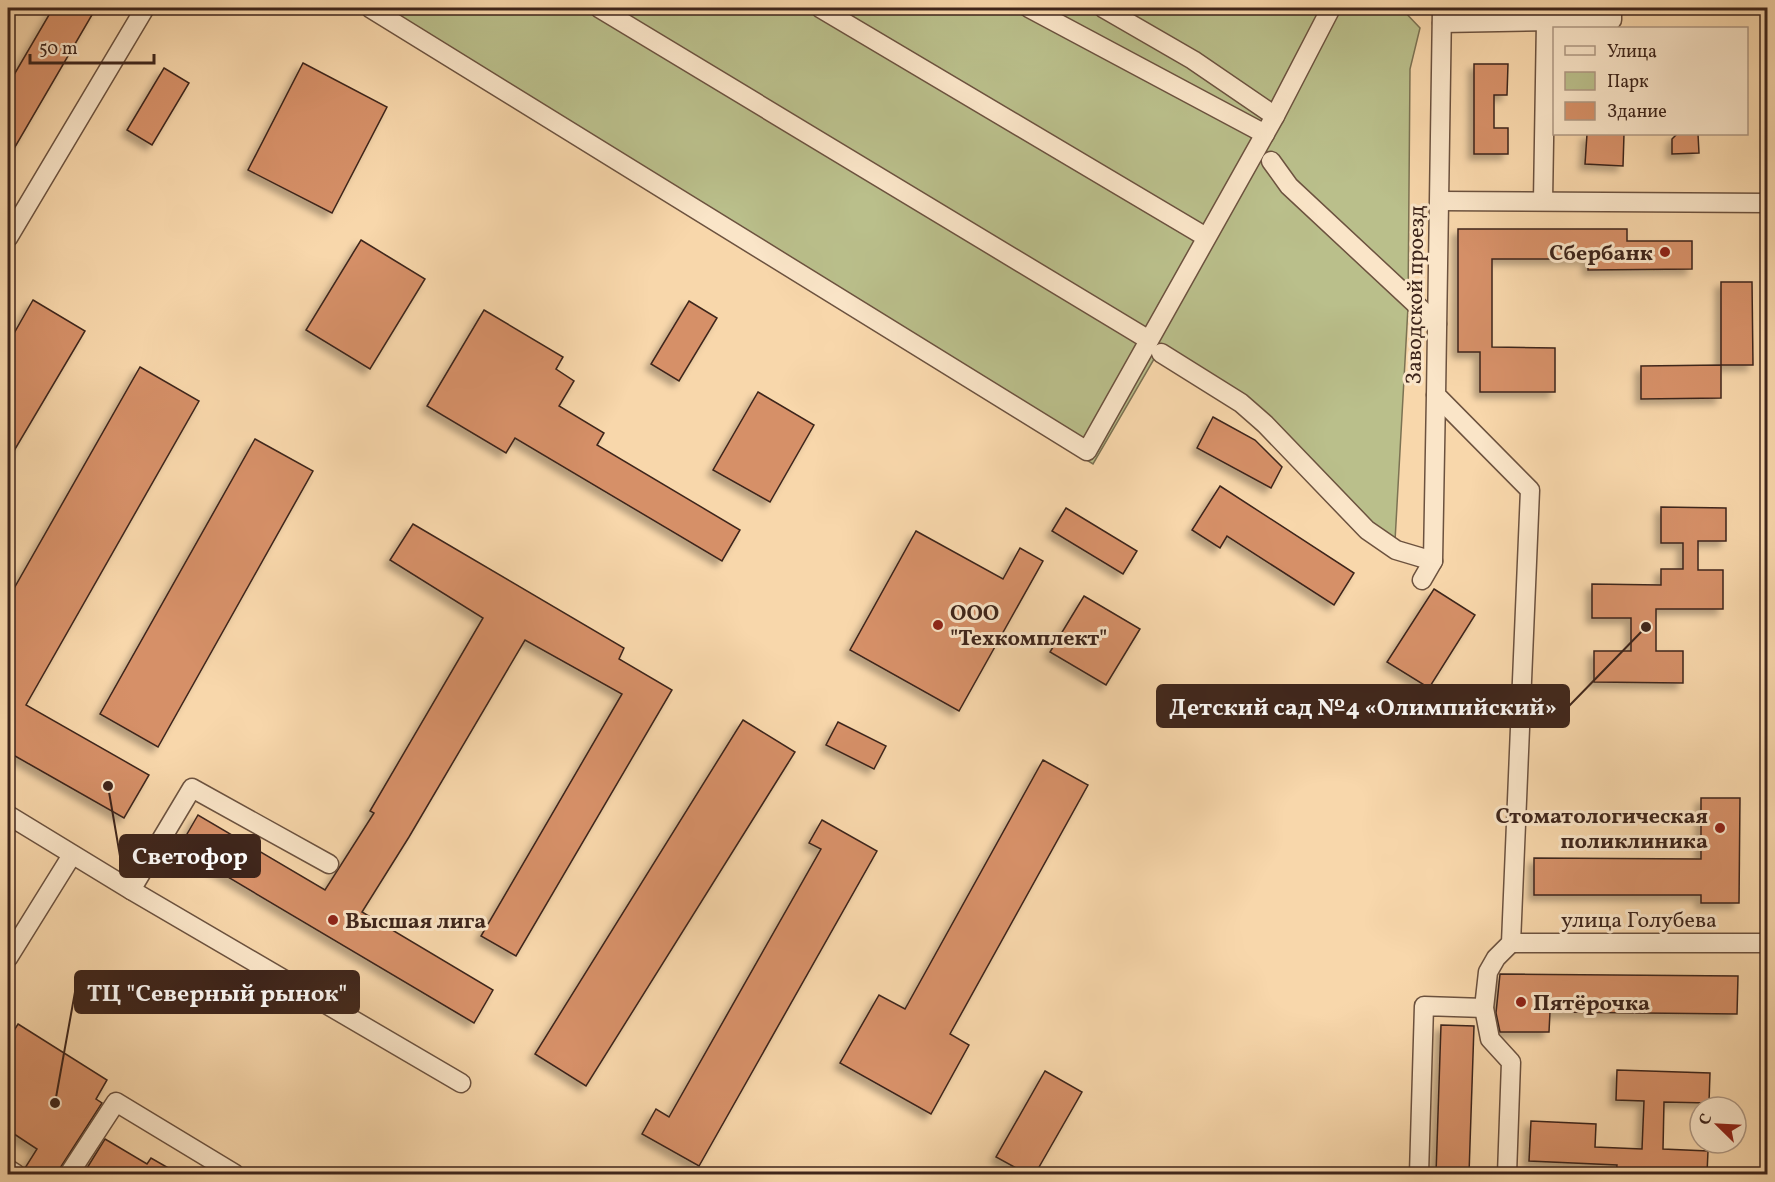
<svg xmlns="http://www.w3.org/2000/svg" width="1775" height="1182" font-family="Vollkorn,serif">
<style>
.green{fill:#babf8b;stroke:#7c7253;stroke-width:1.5}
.building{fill:#d69067;stroke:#3e251b;stroke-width:1.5;filter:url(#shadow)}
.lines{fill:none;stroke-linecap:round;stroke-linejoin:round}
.minor-casing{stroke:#6c523f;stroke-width:21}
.minor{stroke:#fae5c8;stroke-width:18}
.poi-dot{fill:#8f2418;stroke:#fae5c8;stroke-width:2}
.labels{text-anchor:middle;stroke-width:6;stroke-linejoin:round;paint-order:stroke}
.poi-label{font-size:22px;font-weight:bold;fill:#3e251b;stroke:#fae5c8;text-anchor:start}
.street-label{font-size:22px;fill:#3e251b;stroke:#fae5c8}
.leader{fill:none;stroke:#3e251b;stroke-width:2}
.callout-dot{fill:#3e251b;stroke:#fae5c8;stroke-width:2}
.callout{fill:#3e251b;stroke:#3e251b;stroke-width:2}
.callout-label{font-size:24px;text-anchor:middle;font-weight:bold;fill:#fff}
</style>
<defs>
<filter id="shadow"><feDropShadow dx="-5.5" dy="5.5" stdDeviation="3" flood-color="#0004"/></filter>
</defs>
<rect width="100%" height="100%" fill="#f8d7ab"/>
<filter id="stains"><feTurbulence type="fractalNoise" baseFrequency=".00333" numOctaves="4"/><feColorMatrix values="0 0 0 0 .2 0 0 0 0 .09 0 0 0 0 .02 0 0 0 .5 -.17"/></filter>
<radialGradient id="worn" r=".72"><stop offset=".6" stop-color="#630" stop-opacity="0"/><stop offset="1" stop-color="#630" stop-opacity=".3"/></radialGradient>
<!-- green -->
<polygon class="green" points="355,8 1401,8 1420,28 1410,69 1408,307 1395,541 1334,503 1228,402 1154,359 1093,464"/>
<!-- building -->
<g class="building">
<polygon points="53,8 96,8 8,159 8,85"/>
<polygon points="303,63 387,107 332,213 248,170"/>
<polygon points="1474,64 1508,64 1507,95 1494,95 1494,128 1508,128 1508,154 1474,154"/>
<polygon points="164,68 189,83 152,145 127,130"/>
<polygon points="1587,134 1624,134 1623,166 1585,164"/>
<polygon points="1677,134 1698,134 1699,153 1672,154 1672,139"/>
<polygon points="1458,229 1627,229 1627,241 1692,241 1692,269 1588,270 1588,259 1492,259 1492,347 1555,348 1555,392 1480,392 1480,352 1458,352"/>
<polygon points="361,240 425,279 370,369 306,330"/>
<polygon points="1721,282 1752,282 1753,365 1721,365"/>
<polygon points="33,300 85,331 8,461 8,344"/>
<polygon points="689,301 717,318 679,381 651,364"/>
<polygon points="484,310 563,357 556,369 574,381 559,406 604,433 597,445 740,530 722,561 515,438 506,453 427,406"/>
<polygon points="1721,365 1721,398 1641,399 1641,366"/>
<polygon points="140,367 199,401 26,705 149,775 124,818 8,752 8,599"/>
<polygon points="758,392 814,425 770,502 713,470"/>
<polygon points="1213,417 1255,440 1282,467 1271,488 1197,448"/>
<polygon points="255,439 313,471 158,747 100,714"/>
<polygon points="1220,486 1354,573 1334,605 1227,536 1220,548 1192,530"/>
<polygon points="1661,507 1726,508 1726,541 1698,541 1698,570 1723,570 1723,609 1656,609 1656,651 1683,651 1683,683 1594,682 1594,651 1631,651 1631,618 1592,618 1592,584 1661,585 1661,569 1683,569 1683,543 1661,543"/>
<polygon points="1066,508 1137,551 1123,574 1052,531"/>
<polygon points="413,524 624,648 619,659 672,690 516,956 481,936 622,694 525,640 409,837 362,912 493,990 474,1023 179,848 198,815 325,890 374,813 370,811 483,618 390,560"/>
<polygon points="916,531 1003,579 1020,548 1043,561 959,711 850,650"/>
<polygon points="1434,589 1475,615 1429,688 1387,662"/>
<polygon points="1084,596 1140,629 1106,685 1050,652"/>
<polygon points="743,720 795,752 586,1086 535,1054"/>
<polygon points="838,722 886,746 874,769 826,745"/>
<polygon points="1043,760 1088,785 950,1034 969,1045 931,1114 840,1063 879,995 905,1009"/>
<polygon points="1701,798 1740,798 1739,903 1701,903 1701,895 1534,895 1534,858 1701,859"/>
<polygon points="822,820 877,851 699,1166 642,1134 656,1109 669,1117 821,849 809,843"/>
<polygon points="1500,974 1738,976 1737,1014 1550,1012 1549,1032 1500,1032 1496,1013"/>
<polygon points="18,1024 107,1080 96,1099 102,1103 60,1168 58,1174 30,1174 27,1172 25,1168 37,1149 8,1130 8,1040"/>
<polygon points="1441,1025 1474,1026 1469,1174 1436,1174"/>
<polygon points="1617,1070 1710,1073 1709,1103 1664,1102 1663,1149 1708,1151 1707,1174 1616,1174 1617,1165 1529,1161 1531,1121 1596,1124 1595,1147 1642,1149 1644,1101 1616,1100"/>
<polygon points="1045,1071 1082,1092 1035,1174 1027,1174 996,1157"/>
<polygon points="105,1139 147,1164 151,1158 179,1174 98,1174 87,1168"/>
</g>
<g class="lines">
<!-- minor casing -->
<g class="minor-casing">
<g id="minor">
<polyline points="370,8 1087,451 1275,116 1331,8"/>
<polyline points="599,8 1149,340"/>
<polyline points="820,8 1206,237"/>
<polyline points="1029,8 1265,134"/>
<polyline points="1103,8 1193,60 1275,116"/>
<polyline points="1442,8 1436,395 1530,490 1511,943 1496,958 1488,972 1484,1008 1490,1039 1511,1062 1507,1174"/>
<polyline points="1442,23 1612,20 1612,8"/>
<polyline points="1271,161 1289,186 1437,324"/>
<polyline points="1440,201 1768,203"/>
<polyline points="1543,201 1546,21"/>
<polyline points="8,238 145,8"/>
<polyline points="1161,353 1241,403 1265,424 1367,530 1396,550 1433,561"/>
<polyline points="1422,580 1433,561 1436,395"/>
<polyline points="8,815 131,890 461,1083"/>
<polyline points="131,890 192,788 329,864"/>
<polyline points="1511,943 1768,943"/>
<polyline points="8,958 72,855"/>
<polyline points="8,1169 16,1174"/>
<polyline points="69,1174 116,1102 235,1174"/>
<polyline points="1419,1174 1424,1006 1484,1008"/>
</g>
</g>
<!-- minor -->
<use href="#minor" class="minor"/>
</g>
<!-- markers -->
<g class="poi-dot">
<circle cx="1665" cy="252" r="6"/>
<circle cx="938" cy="625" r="6"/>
<circle cx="1720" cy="828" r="6"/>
<circle cx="333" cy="920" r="6"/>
<circle cx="1521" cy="1002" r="6"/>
</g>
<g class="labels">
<!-- poi labels -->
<g class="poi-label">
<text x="1653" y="260" text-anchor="end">Сбербанк</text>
<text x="950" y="620">ООО<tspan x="950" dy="25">"Техкомплект"</tspan></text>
<text x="1708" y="823" text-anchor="end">Стоматологическая<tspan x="1708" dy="25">поликлиника</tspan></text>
<text x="345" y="928">Высшая лига</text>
<text x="1533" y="1010">Пятёрочка</text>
</g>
<!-- street labels -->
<g class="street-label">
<text transform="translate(1414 295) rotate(-89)" y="8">Заводской проезд</text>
<text x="1639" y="927">улица Голубева</text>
</g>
</g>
<!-- callouts -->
<path class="leader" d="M1646 627L1569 706M108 786L120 856M55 1103L75 992"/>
<g class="callout-dot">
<circle cx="1646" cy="627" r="6"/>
<circle cx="108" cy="786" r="6"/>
<circle cx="55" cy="1103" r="6"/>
</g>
<g class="callout">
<rect x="1157" y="685" width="412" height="42" rx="6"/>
<rect x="120" y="835" width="140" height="42" rx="6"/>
<rect x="75" y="971" width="284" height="42" rx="6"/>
</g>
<g class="callout-label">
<text x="1363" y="715">Детский сад №4 «Олимпийский»</text>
<text x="190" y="864">Светофор</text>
<text x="217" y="1001">ТЦ "Северный рынок"</text>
</g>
<!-- margin -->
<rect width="1775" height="1182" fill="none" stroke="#f8d7ab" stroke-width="30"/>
<rect x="9" y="9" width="1757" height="1164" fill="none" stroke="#3e251b" stroke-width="3"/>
<rect x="15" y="15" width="1745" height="1152" fill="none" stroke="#3e251b" stroke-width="1.5"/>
<!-- legend -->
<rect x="1553" y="27" width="195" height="108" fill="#fae5c8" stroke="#af9883" stroke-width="1.5"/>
<rect x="1565" y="46" width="30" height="9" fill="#fae5c8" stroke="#af9883" stroke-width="1.5"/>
<text x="1607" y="57" font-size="18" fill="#3e251b">Улица</text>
<rect x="1565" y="72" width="30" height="18" fill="#babf8b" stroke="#af9883" stroke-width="1.5"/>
<text x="1607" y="87" font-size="18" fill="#3e251b">Парк</text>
<rect x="1565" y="102" width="30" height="18" fill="#d69067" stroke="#af9883" stroke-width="1.5"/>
<text x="1607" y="117" font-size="18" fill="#3e251b">Здание</text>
<!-- north arrow -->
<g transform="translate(1718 1125) rotate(294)"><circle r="28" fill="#fae5c8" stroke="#af9883" stroke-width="1.5"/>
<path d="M0-4.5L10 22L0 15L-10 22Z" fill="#8f2418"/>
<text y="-9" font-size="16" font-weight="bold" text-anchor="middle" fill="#3e251b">С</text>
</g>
<!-- scale -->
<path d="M30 54v9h124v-9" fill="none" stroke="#3e251b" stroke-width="3"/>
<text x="39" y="54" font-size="18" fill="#3e251b" stroke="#fae5c8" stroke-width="4.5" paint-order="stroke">50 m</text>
<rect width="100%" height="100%" filter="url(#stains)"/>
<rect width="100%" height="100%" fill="url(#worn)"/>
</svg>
